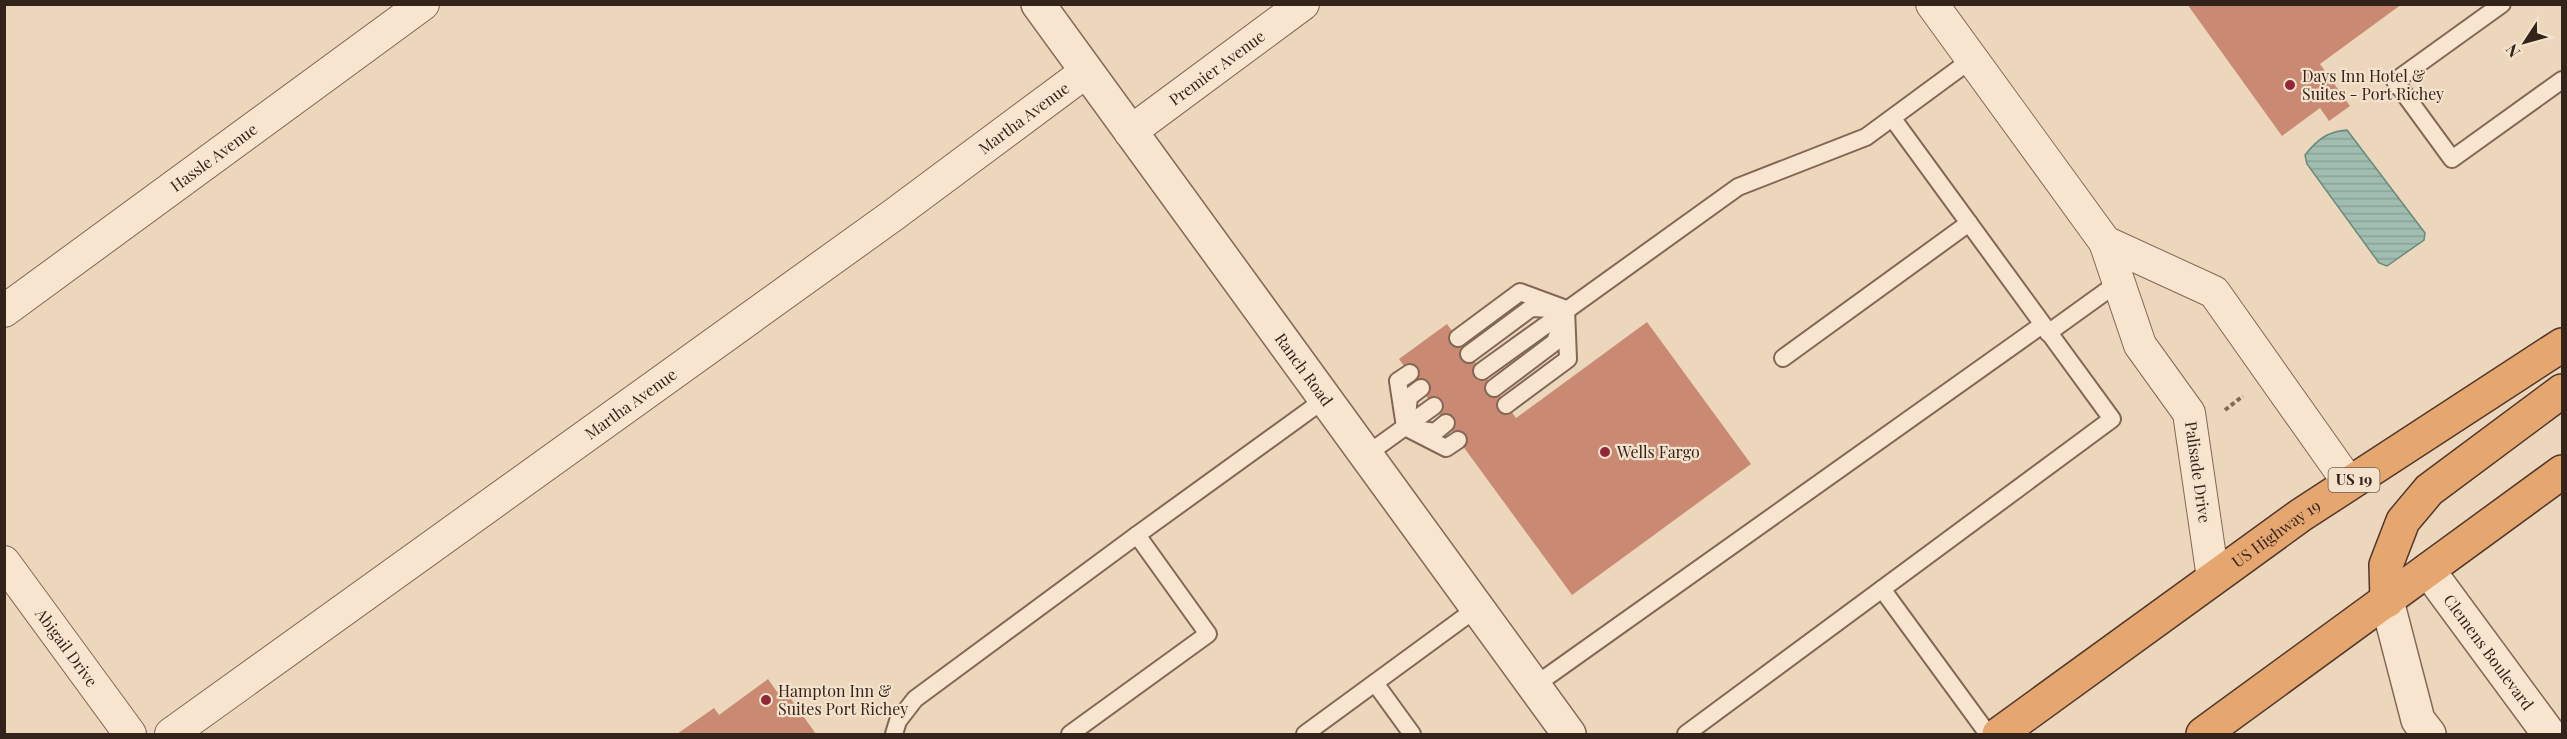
<svg xmlns="http://www.w3.org/2000/svg" width="2567" height="739" font-family="'Playfair Display',serif">
<style>
.water{fill:url(#water-rules);stroke:#688a7d;stroke-width:1.5}
.building{fill:#ca8973}
.lines{fill:none;stroke-linecap:round;stroke-linejoin:round}
.service-casing{stroke:#836756;stroke-width:20}
.minor-casing{stroke:#836756;stroke-width:34}
.tertiary-casing{stroke:#836756;stroke-width:36}
.trunk-casing{stroke:#51372b;stroke-width:36}
.path{stroke:#836756;stroke-width:4;stroke-dasharray:4.5 3;stroke-linecap:butt}
.service{stroke:#f8e5cf;stroke-width:16}
.minor{stroke:#f8e5cf;stroke-width:32}
.tertiary{stroke:#f8e5cf;stroke-width:33}
.trunk{stroke:#e6a670;stroke-width:33}
.poi-dot{fill:#912839;stroke:#f4e2cc;stroke-width:2}
.labels{text-anchor:middle;stroke-width:4.5;stroke-linejoin:round;paint-order:stroke}
.shield{fill:#f4e2cc;stroke:#6d5c50;stroke-width:1.5}
.shield-label{font-size:15px;font-weight:bold;fill:#33231b}
.street-label{font-size:16px;fill:#33231b;stroke:#f4e2cc}
.poi-label{font-size:16px;fill:#33231b;stroke:#f4e2cc;text-anchor:start}
</style>
<defs>
<pattern id="water-rules" width="6" height="5" patternUnits="userSpaceOnUse" patternTransform="scale(1.5)"><rect width="6" height="5" fill="#a0bdb0"/><path d="M0 2.5h6" fill="none" stroke="#8aa297"/></pattern>
</defs>
<rect width="100%" height="100%" fill="#ecd6bc"/>
<!-- water -->
<path class="water" d="M2347,130L2425,233L2424,240L2387,266L2379,263L2307,164L2305,155C2317,140 2328,131 2347,130Z"/>
<!-- building -->
<g class="building">
<polygon points="2187,4 2257,6 2402,4 2320,64 2350,106 2329,121 2320,108 2282,136"/>
<polygon points="1647,322 1751,464 1572,595 1399,359 1447,324 1516,418"/>
<polygon points="768,679 777,692 783,688 816,734 677,734 714,708 719,715"/>
</g>
<g class="lines">
<!-- service casing -->
<g class="service-casing">
<g id="service">
<polyline points="2502,4 2395,81 2452,159 2562,80"/>
<polyline points="2048,333 2123,279"/>
<polyline points="1458,338 1520,292 1566,309"/>
<polyline points="1469,354 1531,308 1553,309"/>
<polyline points="1783,358 1969,223"/>
<polyline points="1482,371 1738,187 1866,137 1972,59"/>
<polyline points="1494,388 1555,342 1562,321"/>
<polyline points="1506,405 1568,359 1566,309"/>
<polyline points="1407,415 1409,397 1421,388"/>
<polyline points="1405,427 1398,381 1410,373"/>
<polyline points="1405,427 1446,448 1458,440"/>
<polyline points="1415,429 1435,432 1446,423"/>
<polyline points="1366,455 1434,406"/>
<polyline points="1882,589 1988,734"/>
<polyline points="1375,683 1412,734"/>
<polyline points="1534,686 2042,325"/>
<polyline points="894,734 898,721 915,699 1137,535"/>
<polyline points="1070,734 1208,634 1137,535 1325,399"/>
<polyline points="1305,734 1477,608"/>
<polyline points="1686,734 2112,419 1893,119"/>
</g>
</g>
<!-- minor casing -->
<g class="minor-casing">
<g id="minor">
<polyline points="1932,4 2105,242"/>
<path id="s1" d="M1130,132L1303,4"/>
<path id="s2" d="M4,311L423,4"/>
<path id="s3" d="M4,562L130,734"/>
<polyline points="2213,578 2189,413 2140,345 2105,242 2214,292 2349,483"/>
<path id="s4" d="M171,734L892,216L1087,71"/>
</g>
</g>
<!-- tertiary casing -->
<g class="tertiary-casing">
<g id="tertiary">
<path id="s5" d="M1038,4L1569,734"/>
<path id="s6" d="M2428,570L2549,734"/>
<polyline points="2387,601 2418,720 2429,734"/>
</g>
</g>
<!-- trunk casing -->
<g class="trunk-casing">
<g id="trunk">
<polyline points="2387,601 2386,565 2403,521 2429,490 2562,391"/>
<path id="s7" d="M1999,734L2301,515L2562,345"/>
<polyline points="2203,734 2562,472"/>
</g>
</g>
<!-- path -->
<polyline class="path" points="2225,410 2243,396"/>
<!-- service -->
<use href="#service" class="service"/>
<!-- minor -->
<use href="#minor" class="minor"/>
<!-- tertiary -->
<use href="#tertiary" class="tertiary"/>
<!-- trunk -->
<use href="#trunk" class="trunk"/>
</g>
<!-- markers -->
<g class="poi-dot">
<circle cx="2290" cy="85" r="6"/>
<circle cx="1605" cy="452" r="6"/>
<circle cx="766" cy="700" r="6"/>
</g>
<g class="labels">
<!-- shield labels -->
<rect class="shield" x="2328.5" y="468" width="51" height="24" rx="4.5"/>
<g class="shield-label">
<text x="2354" y="485">US 19</text>
</g>
<!-- street labels -->
<g class="street-label">
<text dy="6" stroke="none"><textPath href="#s1" startOffset="108">Premier Avenue</textPath></text>
<text dy="6" stroke="none"><textPath href="#s4" startOffset="1052">Martha Avenue</textPath></text>
<text dy="6" stroke="none"><textPath href="#s2" startOffset="260">Hassle Avenue</textPath></text>
<text dy="6" stroke="none"><textPath href="#s5" startOffset="452">Ranch Road</textPath></text>
<text dy="6" stroke="none"><textPath href="#s4" startOffset="566">Martha Avenue</textPath></text>
<text transform="translate(2198 472) rotate(82)" y="6">Palisade Drive</text>
<text dy="6" stroke="none"><textPath href="#s7" startOffset="342">US Highway 19</textPath></text>
<text dy="6" stroke="none"><textPath href="#s3" startOffset="106">Abigail Drive</textPath></text>
<text dy="6" stroke="none"><textPath href="#s6" startOffset="102">Clemens Boulevard</textPath></text>
</g>
<!-- poi labels -->
<g class="poi-label">
<text x="2302" y="82">Days Inn Hotel &amp;<tspan x="2302" dy="18">Suites - Port Richey</tspan></text>
<text x="1617" y="458">Wells Fargo</text>
<text x="778" y="697">Hampton Inn &amp;<tspan x="778" dy="18">Suites Port Richey</tspan></text>
</g>
</g>
<!-- border -->
<rect width="2567" height="739" fill="none" stroke="#33231b" stroke-width="12"/>
<!-- north arrow -->
<g transform="translate(2525 42) rotate(234)" stroke="#f4e2cc" stroke-width="4.5" paint-order="stroke">
<path d="M0-4.5L10 22L0 15L-10 22Z" fill="#33231b"/>
<text y="-9" font-size="16" font-weight="bold" text-anchor="middle" fill="#33231b">N</text>
</g>
</svg>
